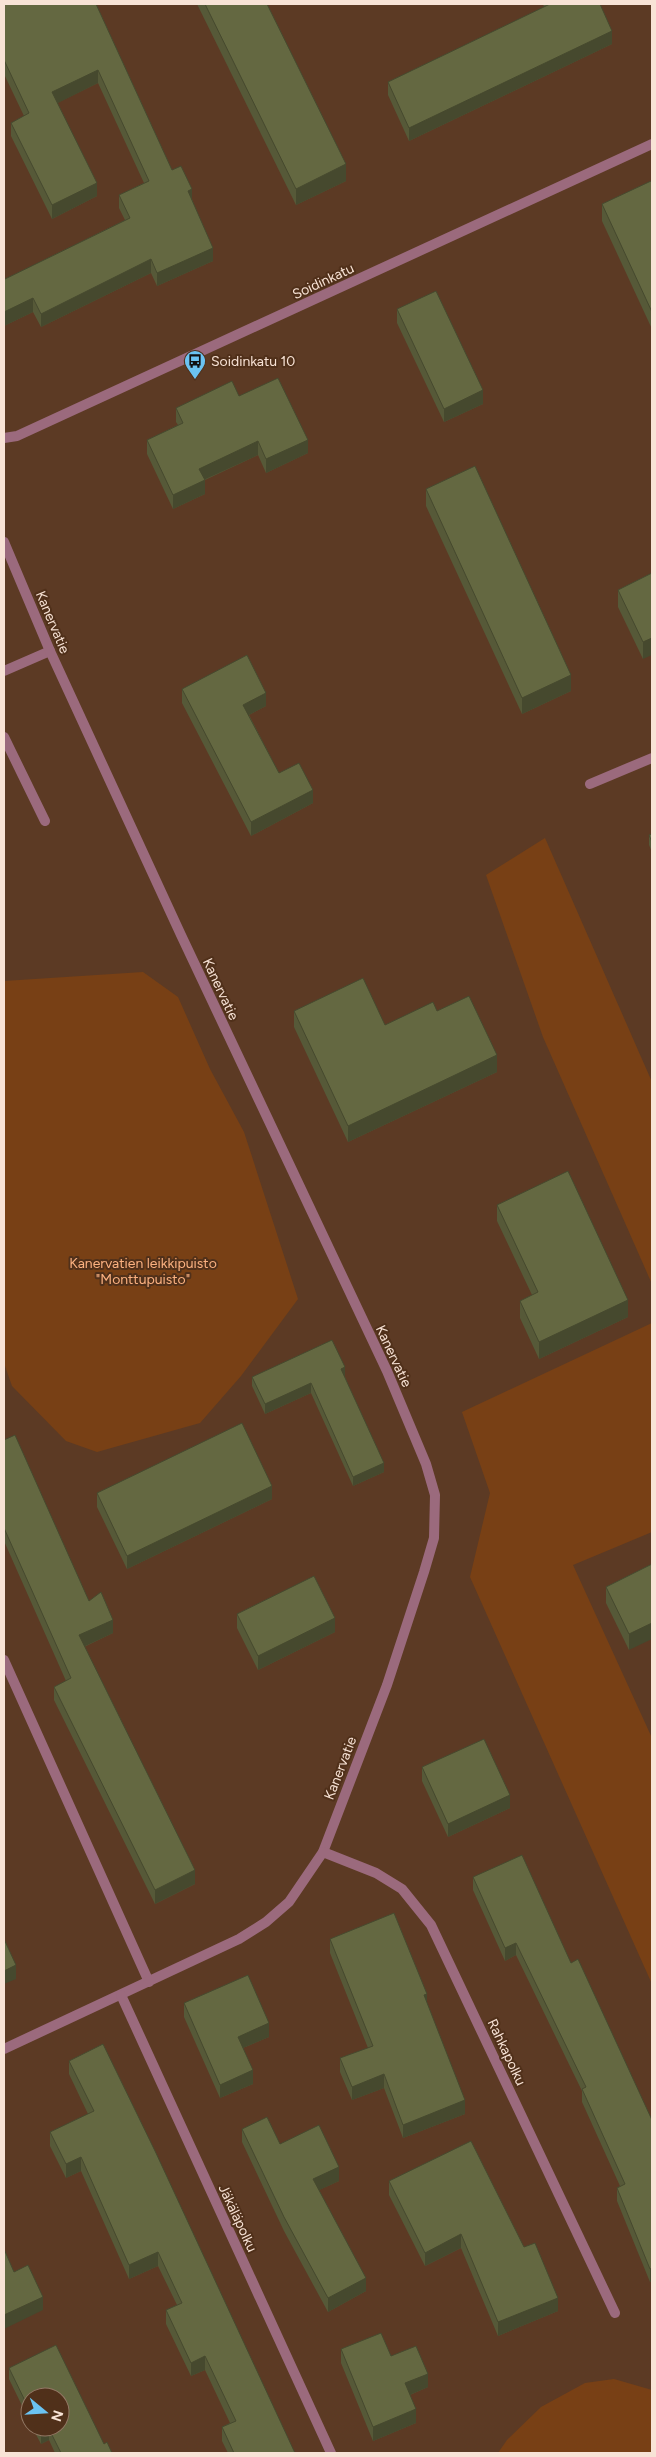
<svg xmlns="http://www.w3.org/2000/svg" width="656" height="2457" font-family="Figtree,sans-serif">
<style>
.green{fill:#784015}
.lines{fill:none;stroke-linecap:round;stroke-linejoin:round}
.service{stroke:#9b6a7d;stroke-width:10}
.minor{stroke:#9b6a7d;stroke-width:10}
.tertiary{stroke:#9b6a7d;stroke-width:10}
.wall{fill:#565938}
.shaded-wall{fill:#46492e}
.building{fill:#646841;stroke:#46492e}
.labels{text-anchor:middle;stroke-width:4;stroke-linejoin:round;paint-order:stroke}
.street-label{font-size:14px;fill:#f8e3d6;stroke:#50301a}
.poi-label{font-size:14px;fill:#f8e3d6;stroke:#50301a;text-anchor:start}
.park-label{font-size:14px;fill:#fbb180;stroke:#50301a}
</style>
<rect width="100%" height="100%" fill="#5c3a24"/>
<!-- green -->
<g class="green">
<polygon points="545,838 652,1082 652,1284 543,1037 486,875"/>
<polygon points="143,972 178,997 210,1069 244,1132 298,1299 241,1376 200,1423 97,1452 66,1441 12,1386 4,1363 4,981"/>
<polygon points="652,1323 652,1532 573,1565 652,1738 652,1984 470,1577 490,1493 462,1412"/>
<polygon points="614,2379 652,2390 652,2453 498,2453 507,2440 541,2407 585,2383"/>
</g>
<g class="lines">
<!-- service -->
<g class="service">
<polyline points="4,671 50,651"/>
<polyline points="4,737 45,821"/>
<polyline points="4,1660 149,1982"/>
</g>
<!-- minor -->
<g class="minor">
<polyline points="4,542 50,651 181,935 387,1371 426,1464 435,1495 434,1538 424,1572 387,1685 323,1852 289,1902 266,1922 239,1939 4,2049"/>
<polyline points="590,784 652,758"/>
<polyline points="323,1852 376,1873 402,1889 431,1925 615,2313"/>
<polyline points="121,1995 331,2453"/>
</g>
<!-- tertiary -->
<polyline class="tertiary" points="4,438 17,436 652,144"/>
</g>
<!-- wall -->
<g class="wall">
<polygon points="4,4 96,4 172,170 192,199 213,261 157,286 151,273 41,327 33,312 4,326 4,276 5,279 125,220 119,208 119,195 144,183 98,83 57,103 97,196 52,219 11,136 11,123 24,116 4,74"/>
<polygon points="197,4 267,4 346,181 296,205"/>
<polygon points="543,4 600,4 612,44 409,141 388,95 388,82 544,7"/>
<polygon points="652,183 652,329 602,221 602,204"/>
<polygon points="397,309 483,404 444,422 397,323"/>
<polygon points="239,396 308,453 266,473 258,455 205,480 205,494 173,509 147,454 147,440 178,425 176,422 176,408"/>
<polygon points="426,489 571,691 522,714 426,506"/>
<polygon points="652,573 643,659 618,607 618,590"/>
<polygon points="182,689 266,706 249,715 279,773 313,803 251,836 182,703"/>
<polygon points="652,834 652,852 649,845 649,835"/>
<polygon points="294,1011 385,1025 437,1011 497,1072 348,1142 294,1027"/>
<polygon points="497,1205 628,1317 539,1359 520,1318 520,1301 532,1295 497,1221"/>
<polygon points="252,1377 345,1377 384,1472 353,1486 311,1393 265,1414 252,1386"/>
<polygon points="4,1440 89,1601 113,1633 84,1647 195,1884 155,1904 54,1700 54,1687 66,1681 4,1541"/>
<polygon points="97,1493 272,1499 127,1569 97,1507"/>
<polygon points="652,1564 629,1650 606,1603 606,1587"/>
<polygon points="237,1614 335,1632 258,1670 237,1628"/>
<polygon points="422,1767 510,1808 448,1837 422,1781"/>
<polygon points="473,1877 571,1963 652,2120 652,2281 650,2282 617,2201 617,2188 620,2186 582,2102 582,2091 516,1955 505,1961 473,1890"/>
<polygon points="330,1939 427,2003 465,2114 403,2138 384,2088 352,2100 340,2072 340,2058 368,2048 330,1953"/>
<polygon points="184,2003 269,2037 243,2048 253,2084 220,2098 184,2017"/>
<polygon points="69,2061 295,2453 228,2453 222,2441 222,2427 230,2423 205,2370 191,2376 166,2324 166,2310 177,2305 158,2266 129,2279 81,2171 66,2178 50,2146 50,2132 88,2114 69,2074"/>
<polygon points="242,2129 280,2144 339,2181 319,2190 366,2291 328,2312 284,2231 242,2142"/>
<polygon points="389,2181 524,2247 558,2311 498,2336 461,2248 425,2266 389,2195"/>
<polygon points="341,2349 391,2356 428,2387 410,2395 416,2423 373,2441 341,2363"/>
<polygon points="9,2368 104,2444 112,2453 55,2453 49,2440 41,2444 32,2427 60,2427 30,2397 30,2422 9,2379"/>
</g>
<!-- shaded-wall -->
<g class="shaded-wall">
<polygon points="612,31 612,44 409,141 409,128"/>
<polygon points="98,70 98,83 52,106 52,92"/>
<polygon points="346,164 346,181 296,205 296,189"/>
<polygon points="97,183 97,196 52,219 52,205"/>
<polygon points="192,189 192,203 188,191"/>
<polygon points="213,248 213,261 157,286 157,273"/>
<polygon points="151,259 151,273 41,327 41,314"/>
<polygon points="33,298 33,312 4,326 4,312"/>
<polygon points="483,390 483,404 444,422 444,409"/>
<polygon points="308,440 308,453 266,473 266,459"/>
<polygon points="258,441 258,455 199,482 199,469"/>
<polygon points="205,480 205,494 173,509 173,495"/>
<polygon points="652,638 652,655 643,659 643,642"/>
<polygon points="571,675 571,691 522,714 522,698"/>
<polygon points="266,693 266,706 243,718 243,705"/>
<polygon points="313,790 313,803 251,836 251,822"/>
<polygon points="497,1055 497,1072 348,1142 348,1126"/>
<polygon points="628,1300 628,1317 539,1359 539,1342"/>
<polygon points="345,1367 345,1377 341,1369"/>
<polygon points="311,1383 311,1393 265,1414 265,1404"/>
<polygon points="384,1463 384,1472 353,1486 353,1477"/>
<polygon points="272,1486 272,1499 127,1569 127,1556"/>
<polygon points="335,1618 335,1632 258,1670 258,1656"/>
<polygon points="113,1620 113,1633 79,1649 79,1635"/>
<polygon points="652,1623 652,1639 629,1650 629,1634"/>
<polygon points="510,1795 510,1808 448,1837 448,1824"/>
<polygon points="195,1870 195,1884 155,1904 155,1890"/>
<polygon points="516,1943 516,1955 505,1961 505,1948"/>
<polygon points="16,1965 16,1979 4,1984 4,1971"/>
<polygon points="427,1994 427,2007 424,1995"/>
<polygon points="269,2023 269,2037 238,2050 238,2037"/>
<polygon points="253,2070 253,2084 220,2098 220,2085"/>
<polygon points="384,2074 384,2088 352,2100 352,2087"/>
<polygon points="465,2100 465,2114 403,2138 403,2125"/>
<polygon points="81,2157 81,2171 66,2178 66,2164"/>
<polygon points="339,2167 339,2181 313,2193 313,2179"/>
<polygon points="461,2234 461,2248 425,2266 425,2253"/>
<polygon points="158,2252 158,2266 129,2279 129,2265"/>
<polygon points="652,2268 652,2281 650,2282 650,2269"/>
<polygon points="366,2278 366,2291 328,2312 328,2298"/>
<polygon points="43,2297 43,2310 4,2329 4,2315"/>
<polygon points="558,2298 558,2311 498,2336 498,2322"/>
<polygon points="205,2356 205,2370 191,2376 191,2363"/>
<polygon points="428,2374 428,2387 405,2397 405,2383"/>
<polygon points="416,2409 416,2423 373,2441 373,2427"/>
<polygon points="49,2429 49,2440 41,2444 41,2433"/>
</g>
<!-- building -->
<g class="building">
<polygon points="4,4 96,4 172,170 181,166 192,189 188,191 213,248 157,273 151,259 41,314 33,298 4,312 4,276 5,279 130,218 119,195 149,181 98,70 52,92 97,183 52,205 11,123 29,113 4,60"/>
<polygon points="205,4 267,4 346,164 296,189"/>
<polygon points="549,4 600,4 612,31 409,128 388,82 550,4"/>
<polygon points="651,181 652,183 652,312 602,204"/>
<polygon points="436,291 483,390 444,409 397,309"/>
<polygon points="278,378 308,440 266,459 258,441 199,469 205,480 173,495 147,440 183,423 176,408 232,381 239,396"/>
<polygon points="475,466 571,675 522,698 426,489"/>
<polygon points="652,573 652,638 643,642 618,590"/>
<polygon points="247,655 266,693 243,705 279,773 299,763 313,790 251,822 182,689"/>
<polygon points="652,834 652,842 649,835"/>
<polygon points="363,978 385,1025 433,1002 437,1011 469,996 497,1055 348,1126 294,1011"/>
<polygon points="568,1171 628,1300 539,1342 520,1301 538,1292 497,1205"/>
<polygon points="332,1340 345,1367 341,1369 384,1463 353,1477 311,1383 265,1404 252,1377"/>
<polygon points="242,1423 272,1486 127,1556 97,1493"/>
<polygon points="15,1435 89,1601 101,1592 113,1620 79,1635 195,1870 155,1890 54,1687 71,1678 4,1528 4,1440"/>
<polygon points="652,1564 652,1623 629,1634 606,1587"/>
<polygon points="314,1576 335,1618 258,1656 237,1614"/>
<polygon points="484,1739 510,1795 448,1824 422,1767"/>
<polygon points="522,1855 571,1963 578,1959 652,2120 652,2268 650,2269 617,2188 625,2184 582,2089 586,2087 516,1943 505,1948 473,1877"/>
<polygon points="394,1913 427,1994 424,1995 465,2100 403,2125 384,2074 352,2087 340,2058 373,2046 330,1939"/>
<polygon points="4,1939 16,1965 4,1971"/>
<polygon points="248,1975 269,2023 238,2037 253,2070 220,2085 184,2003"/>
<polygon points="103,2044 156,2153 295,2453 234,2453 222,2427 236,2421 205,2356 191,2363 166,2310 182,2303 158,2252 129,2265 81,2157 66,2164 50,2132 94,2111 69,2061"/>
<polygon points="267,2117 280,2144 319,2125 339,2167 313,2179 366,2278 328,2298 284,2217 242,2129"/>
<polygon points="471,2141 524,2247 535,2243 558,2298 498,2322 461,2234 425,2253 389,2181"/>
<polygon points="4,2249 14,2272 28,2265 43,2297 4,2315"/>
<polygon points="381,2333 391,2356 416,2346 428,2374 405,2383 416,2409 373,2427 341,2349"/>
<polygon points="56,2345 104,2444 107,2442 112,2453 61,2453 49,2429 41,2433 38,2427 60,2427 60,2397 30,2397 30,2411 9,2368"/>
</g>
<!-- icons -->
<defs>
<g id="bus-pin" transform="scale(1.125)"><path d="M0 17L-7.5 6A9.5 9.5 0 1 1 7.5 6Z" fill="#6bc3f2" stroke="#50301a"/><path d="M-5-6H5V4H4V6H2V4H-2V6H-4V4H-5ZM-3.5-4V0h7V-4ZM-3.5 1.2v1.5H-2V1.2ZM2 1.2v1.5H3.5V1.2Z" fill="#111"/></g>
</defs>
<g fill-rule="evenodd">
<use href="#bus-pin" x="195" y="361"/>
</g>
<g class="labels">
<!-- street labels -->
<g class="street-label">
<text transform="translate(323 281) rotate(-25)" y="5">Soidinkatu</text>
<text transform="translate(53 622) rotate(67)" y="5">Kanervatie</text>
<text transform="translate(221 989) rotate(65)" y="5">Kanervatie</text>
<text transform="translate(394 1356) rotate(65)" y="5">Kanervatie</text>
<text transform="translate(340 1768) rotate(-69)" y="5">Kanervatie</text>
<text transform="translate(507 2052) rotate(65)" y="5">Rahkapolku</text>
<text transform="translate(238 2218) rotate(65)" y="5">Jäkäläpolku</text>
</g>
<!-- poi labels -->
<g class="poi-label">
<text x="211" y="366">Soidinkatu 10</text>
</g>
<!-- park labels -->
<g class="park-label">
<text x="143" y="1268">Kanervatien leikkipuisto<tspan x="143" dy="16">"Monttupuisto"</tspan></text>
</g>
</g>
<!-- border -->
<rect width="656" height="2457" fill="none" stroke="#f8e3d6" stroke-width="10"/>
<!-- north arrow -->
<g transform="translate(45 2412) rotate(108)"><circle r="24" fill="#50301a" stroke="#937865"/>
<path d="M0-4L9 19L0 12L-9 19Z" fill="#6bc3f2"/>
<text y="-8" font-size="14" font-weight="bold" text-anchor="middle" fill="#f8e3d6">N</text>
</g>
</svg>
